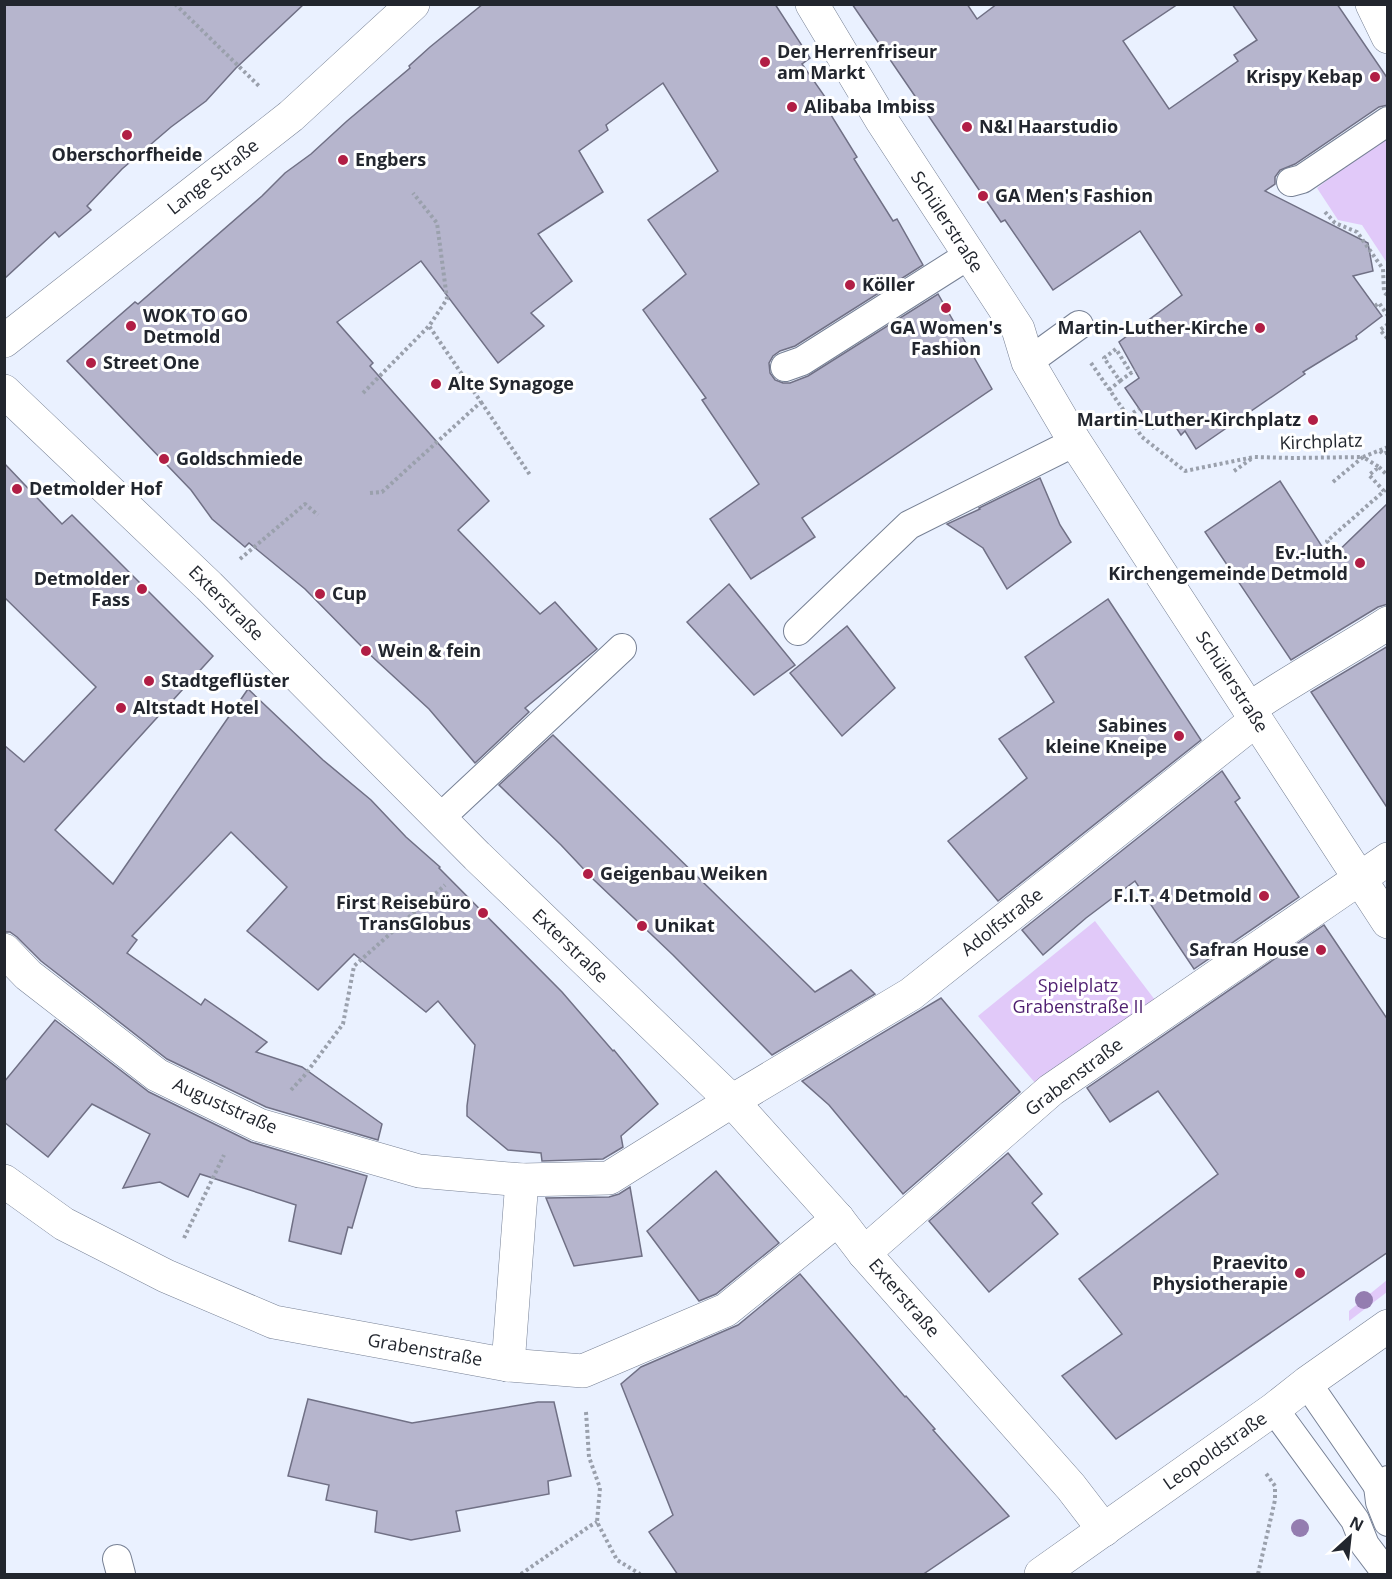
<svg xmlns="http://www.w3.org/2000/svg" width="1392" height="1579" font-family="'Open Sans',sans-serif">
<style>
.green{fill:#e1c9f9}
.building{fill:#b6b5cd;stroke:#707085;stroke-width:1.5}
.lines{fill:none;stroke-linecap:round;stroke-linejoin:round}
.lane-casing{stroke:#778195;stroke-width:30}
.street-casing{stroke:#778195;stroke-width:34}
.secondary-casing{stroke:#778195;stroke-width:34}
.path{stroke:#9aa0ac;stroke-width:4;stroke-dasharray:3 3;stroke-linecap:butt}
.lane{stroke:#fff;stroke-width:28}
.street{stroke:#fff;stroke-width:33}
.secondary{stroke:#fff;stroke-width:33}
.tree{fill:#947db0}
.poi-dot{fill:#b11e45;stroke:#fff;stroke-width:2}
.labels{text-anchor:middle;stroke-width:6;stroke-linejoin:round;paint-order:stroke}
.poi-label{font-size:18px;font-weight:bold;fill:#22262e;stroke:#fff;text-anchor:start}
.street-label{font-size:18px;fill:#22262e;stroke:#fff}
.park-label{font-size:18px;fill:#4e1e6f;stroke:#fff}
</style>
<rect width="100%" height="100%" fill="#eaf1ff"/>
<!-- green -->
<g class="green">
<polygon points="1383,137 1387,138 1387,263 1362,225 1338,220 1317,188"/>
<polygon points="1095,921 1155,1000 1036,1084 978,1016"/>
<polygon points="1387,1280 1387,1292 1349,1321 1349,1311"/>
</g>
<!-- building -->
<g class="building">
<polygon points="4,4 304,4 236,68 206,101 171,127 122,169 87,206 91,210 59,237 55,232 4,279"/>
<polygon points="483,4 775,4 810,58 802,64 830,104 826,107 857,157 854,159 893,221 897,219 923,265 795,346 780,351 773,356 769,363 770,373 775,380 783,383 790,383 808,376 938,294 992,389 802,518 815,537 751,579 710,519 759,484 702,400 706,398 643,310 686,274 648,220 718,171 663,83 606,125 608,130 579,151 603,192 538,234 572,281 531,313 544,326 498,363 421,261 337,322 373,363 370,366 489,501 458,530 540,614 555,602 597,649 525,708 529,712 475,763 429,709 366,651 305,589 249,543 245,547 212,519 191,490 67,361 135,302 138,304 262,196 285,173 311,154 347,121 410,68 409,66 430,47"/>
<polygon points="852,4 967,4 977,19 997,4 1178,4 1123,41 1169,109 1238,61 1234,55 1257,40 1232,4 1337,4 1388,79 1388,105 1379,107 1295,164 1280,170 1275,177 1275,184 1265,191 1368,243 1373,271 1353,276 1382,316 1356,336 1357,339 1303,372 1305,374 1196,449 1185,431 1181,435 1170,418 1153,429 1125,388 1139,378 1119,342 1182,295 1140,231 1053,290 1005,220 1001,222"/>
<polygon points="4,463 62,524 72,515 213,656 55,830 113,884 248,689 323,760 371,800 406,837 440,867 439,868 562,992 613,1051 614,1050 658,1104 621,1136 623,1147 603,1159 542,1161 541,1153 508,1150 467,1116 467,1106 475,1045 438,1001 426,1012 354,954 318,990 247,931 287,887 231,832 132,936 137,940 127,953 201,1005 205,999 267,1042 256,1052 302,1067 382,1124 378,1140 266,1107 167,1059 41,961 17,937 10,932 4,932 4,745 24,762 96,687 4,597"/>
<polygon points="1040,478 1060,525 1071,542 1007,589 983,548 947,524 980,509 979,508"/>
<polygon points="1280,481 1330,559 1388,503 1388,604 1378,607 1291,660 1205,532"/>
<polygon points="729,584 795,665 754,695 687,622"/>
<polygon points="1108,599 1201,740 998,901 948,841 1027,778 999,739 1054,702 1025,657"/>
<polygon points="847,626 895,688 842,736 790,673"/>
<polygon points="1388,646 1388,809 1311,692"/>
<polygon points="553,735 815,992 851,970 875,994 772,1055 673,955 594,880 561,845 499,785"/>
<polygon points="1222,771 1240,798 1235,802 1299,897 1194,969 1135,881 1086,918 1043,955 1022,930"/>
<polygon points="1324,925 1388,1020 1388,1252 1116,1439 1062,1376 1122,1334 1079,1279 1218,1174 1158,1091 1110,1122 1087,1088"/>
<polygon points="941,998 1020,1092 903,1194 829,1105 802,1081"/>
<polygon points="55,1020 149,1092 251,1142 367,1176 352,1228 348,1227 341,1254 289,1241 296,1205 200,1174 188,1197 160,1182 123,1188 150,1134 92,1104 48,1157 4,1122 4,1082"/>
<polygon points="1008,1153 1042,1194 1032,1203 1058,1234 989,1292 929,1221"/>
<polygon points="716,1171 779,1243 716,1294 699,1301 647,1231"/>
<polygon points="630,1187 642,1256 574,1266 546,1198 609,1197 619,1194"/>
<polygon points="800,1274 905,1397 906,1396 935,1429 933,1430 1009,1516 922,1575 678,1575 649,1532 673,1515 621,1384 641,1367 738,1325"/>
<polygon points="308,1399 412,1423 538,1402 554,1402 571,1476 548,1481 549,1494 456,1511 460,1531 411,1540 375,1532 377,1511 326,1500 329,1485 288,1476"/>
</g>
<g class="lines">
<!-- lane casing -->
<g class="lane-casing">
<g id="lane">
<polyline points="1291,182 1302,179 1388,121"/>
<polyline points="1028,362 1079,325"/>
<polyline points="785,367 802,361 969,255"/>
<polyline points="798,631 909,525 1075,442"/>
<polyline points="440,818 622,648"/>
<polyline points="1307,1383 1378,1486 1388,1480"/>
<polyline points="1274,1409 1355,1520 1365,1545 1387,1574"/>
<polyline points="1378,1486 1380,1502 1388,1522"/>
<polyline points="117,1559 121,1574"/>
</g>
</g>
<!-- street casing -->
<g class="street-casing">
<g id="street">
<polyline points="812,4 882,121 1018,329 1028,362 1075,442 1388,922"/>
<polyline points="1372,4 1388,37"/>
<polyline points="4,341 291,116 413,4"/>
<polyline points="4,391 209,586 477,856 732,1101 838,1219 864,1253 1071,1487 1104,1530"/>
<path d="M1249,709C1294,678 1342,653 1388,623"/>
<polyline points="4,950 28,975 157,1075 259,1125 419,1171 522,1180 609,1178 732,1101 911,994 1256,720"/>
<polyline points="4,1181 64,1224 166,1276 274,1322 508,1365 583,1371 726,1310 838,1219"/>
<polyline points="864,1253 1051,1090 1388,859"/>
<polyline points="508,1365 522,1180"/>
</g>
</g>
<!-- secondary casing -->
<g class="secondary-casing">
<polyline id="secondary" points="1041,1574 1274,1409 1307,1383 1388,1326"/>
</g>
<!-- path -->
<g class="path">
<polyline points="175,4 260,87"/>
<polyline points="1325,212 1335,223 1357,232 1383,269 1384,292 1388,296"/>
<polyline points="1375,306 1379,303 1388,316"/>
<polyline points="1388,324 1380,330 1388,339"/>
<polyline points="1091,363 1142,437 1185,471 1254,457 1293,458 1363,457 1388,447"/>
<polyline points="1120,381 1131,373"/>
<polyline points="1109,390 1120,381 1104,358 1116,349 1131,373 1135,370"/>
<polyline points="363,393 429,326"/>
<polyline points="481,402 530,475"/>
<polyline points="1128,416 1139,409"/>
<polyline points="1380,451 1383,454 1388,452"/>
<polyline points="1379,467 1388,476"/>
<polyline points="1234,471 1251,459"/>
<polyline points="1333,482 1363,457 1379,467 1369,475 1384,491 1327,541 1337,553"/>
<polyline points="370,493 382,492 481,402 429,326 447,299 437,223 413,193"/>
<polyline points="240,559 305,504 318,515"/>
<polyline points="291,1090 304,1076 343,1024 354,966 445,885"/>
<polyline points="184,1238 224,1155"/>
<polyline points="586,1412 589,1457 600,1488 597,1522 617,1560 640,1574"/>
<polyline points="521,1574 590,1526 597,1522"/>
<polyline points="1258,1574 1275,1500 1275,1486 1265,1472"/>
</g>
<!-- lane -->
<use href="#lane" class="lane"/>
<!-- street -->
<use href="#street" class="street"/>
<!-- secondary -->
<use href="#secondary" class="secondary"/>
</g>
<!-- trees -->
<g class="tree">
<circle cx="1364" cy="1300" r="9"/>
<circle cx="1300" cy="1528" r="9"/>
</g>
<!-- markers -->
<g class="poi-dot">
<circle cx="765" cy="62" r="6"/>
<circle cx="1375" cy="77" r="6"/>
<circle cx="792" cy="107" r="6"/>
<circle cx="967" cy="127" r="6"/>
<circle cx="127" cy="135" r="6"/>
<circle cx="343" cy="160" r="6"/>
<circle cx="983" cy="196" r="6"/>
<circle cx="850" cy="285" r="6"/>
<circle cx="946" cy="308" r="6"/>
<circle cx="131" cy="326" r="6"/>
<circle cx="1260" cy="328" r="6"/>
<circle cx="91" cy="363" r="6"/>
<circle cx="436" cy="384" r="6"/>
<circle cx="1313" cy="420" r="6"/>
<circle cx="164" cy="459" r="6"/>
<circle cx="17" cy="489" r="6"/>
<circle cx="1360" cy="563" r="6"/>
<circle cx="142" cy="589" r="6"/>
<circle cx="320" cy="594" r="6"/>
<circle cx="366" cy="651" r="6"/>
<circle cx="149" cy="681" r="6"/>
<circle cx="121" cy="708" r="6"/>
<circle cx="1179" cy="736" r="6"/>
<circle cx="588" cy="874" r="6"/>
<circle cx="1264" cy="896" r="6"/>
<circle cx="483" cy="913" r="6"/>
<circle cx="642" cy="926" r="6"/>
<circle cx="1321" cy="950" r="6"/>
<circle cx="1300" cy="1273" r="6"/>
</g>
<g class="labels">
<!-- poi labels -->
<g class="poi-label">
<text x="777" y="58">Der Herrenfriseur<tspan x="777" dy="21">am Markt</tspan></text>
<text x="1363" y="83" text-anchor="end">Krispy Kebap</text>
<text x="804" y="113">Alibaba Imbiss</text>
<text x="979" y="133">N&amp;I Haarstudio</text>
<text x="127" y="161" text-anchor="middle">Oberschorfheide</text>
<text x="355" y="166">Engbers</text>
<text x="995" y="202">GA Men's Fashion</text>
<text x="862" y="291">Köller</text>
<text x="143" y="322">WOK TO GO<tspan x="143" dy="21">Detmold</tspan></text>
<text x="946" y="334" text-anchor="middle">GA Women's<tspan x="946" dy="21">Fashion</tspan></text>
<text x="1248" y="334" text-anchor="end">Martin-Luther-Kirche</text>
<text x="103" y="369">Street One</text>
<text x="448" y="390">Alte Synagoge</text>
<text x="1301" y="426" text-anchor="end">Martin-Luther-Kirchplatz</text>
<text x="176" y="465">Goldschmiede</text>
<text x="29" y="495">Detmolder Hof</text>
<text x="1348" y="559" text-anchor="end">Ev.-luth.<tspan x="1348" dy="21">Kirchengemeinde Detmold</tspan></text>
<text x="130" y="585" text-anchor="end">Detmolder<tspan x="130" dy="21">Fass</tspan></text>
<text x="332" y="600">Cup</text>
<text x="378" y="657">Wein &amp; fein</text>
<text x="161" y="687">Stadtgeflüster</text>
<text x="133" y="714">Altstadt Hotel</text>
<text x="1167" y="732" text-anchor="end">Sabines<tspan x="1167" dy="21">kleine Kneipe</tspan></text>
<text x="600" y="880">Geigenbau Weiken</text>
<text x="1252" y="902" text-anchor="end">F.I.T. 4 Detmold</text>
<text x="471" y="909" text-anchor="end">First Reisebüro<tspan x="471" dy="21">TransGlobus</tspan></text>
<text x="654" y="932">Unikat</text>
<text x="1309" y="956" text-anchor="end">Safran House</text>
<text x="1288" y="1269" text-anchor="end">Praevito<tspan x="1288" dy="21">Physiotherapie</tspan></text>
</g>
<!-- street labels -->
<g class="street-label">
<text transform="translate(213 177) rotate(-38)" y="6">Lange Straße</text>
<text transform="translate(947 222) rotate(57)" y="6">Schülerstraße</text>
<text transform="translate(1321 442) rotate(-2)" y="6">Kirchplatz</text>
<text transform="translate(226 603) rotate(45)" y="6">Exterstraße</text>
<text transform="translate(1232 682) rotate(57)" y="6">Schülerstraße</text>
<text transform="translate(1002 922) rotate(-38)" y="6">Adolfstraße</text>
<text transform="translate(570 946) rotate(44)" y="6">Exterstraße</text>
<text transform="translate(1074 1077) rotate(-37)" y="6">Grabenstraße</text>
<text transform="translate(225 1106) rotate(24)" y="6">Auguststraße</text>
<text transform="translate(904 1298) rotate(49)" y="6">Exterstraße</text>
<text transform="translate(425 1350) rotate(10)" y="6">Grabenstraße</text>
<text transform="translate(1215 1451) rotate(-35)" y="6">Leopoldstraße</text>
</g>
<!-- park labels -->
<g class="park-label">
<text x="1078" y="992">Spielplatz<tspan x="1078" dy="21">Grabenstraße II</tspan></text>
</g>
</g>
<!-- border -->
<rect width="1392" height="1579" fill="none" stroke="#22262e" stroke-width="12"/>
<!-- north arrow -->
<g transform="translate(1350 1537) rotate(27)" stroke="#ffffff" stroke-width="4.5" paint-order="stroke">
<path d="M0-4.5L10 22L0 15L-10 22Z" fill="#22262e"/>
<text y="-9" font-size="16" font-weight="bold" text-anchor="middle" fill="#22262e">N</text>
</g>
</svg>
